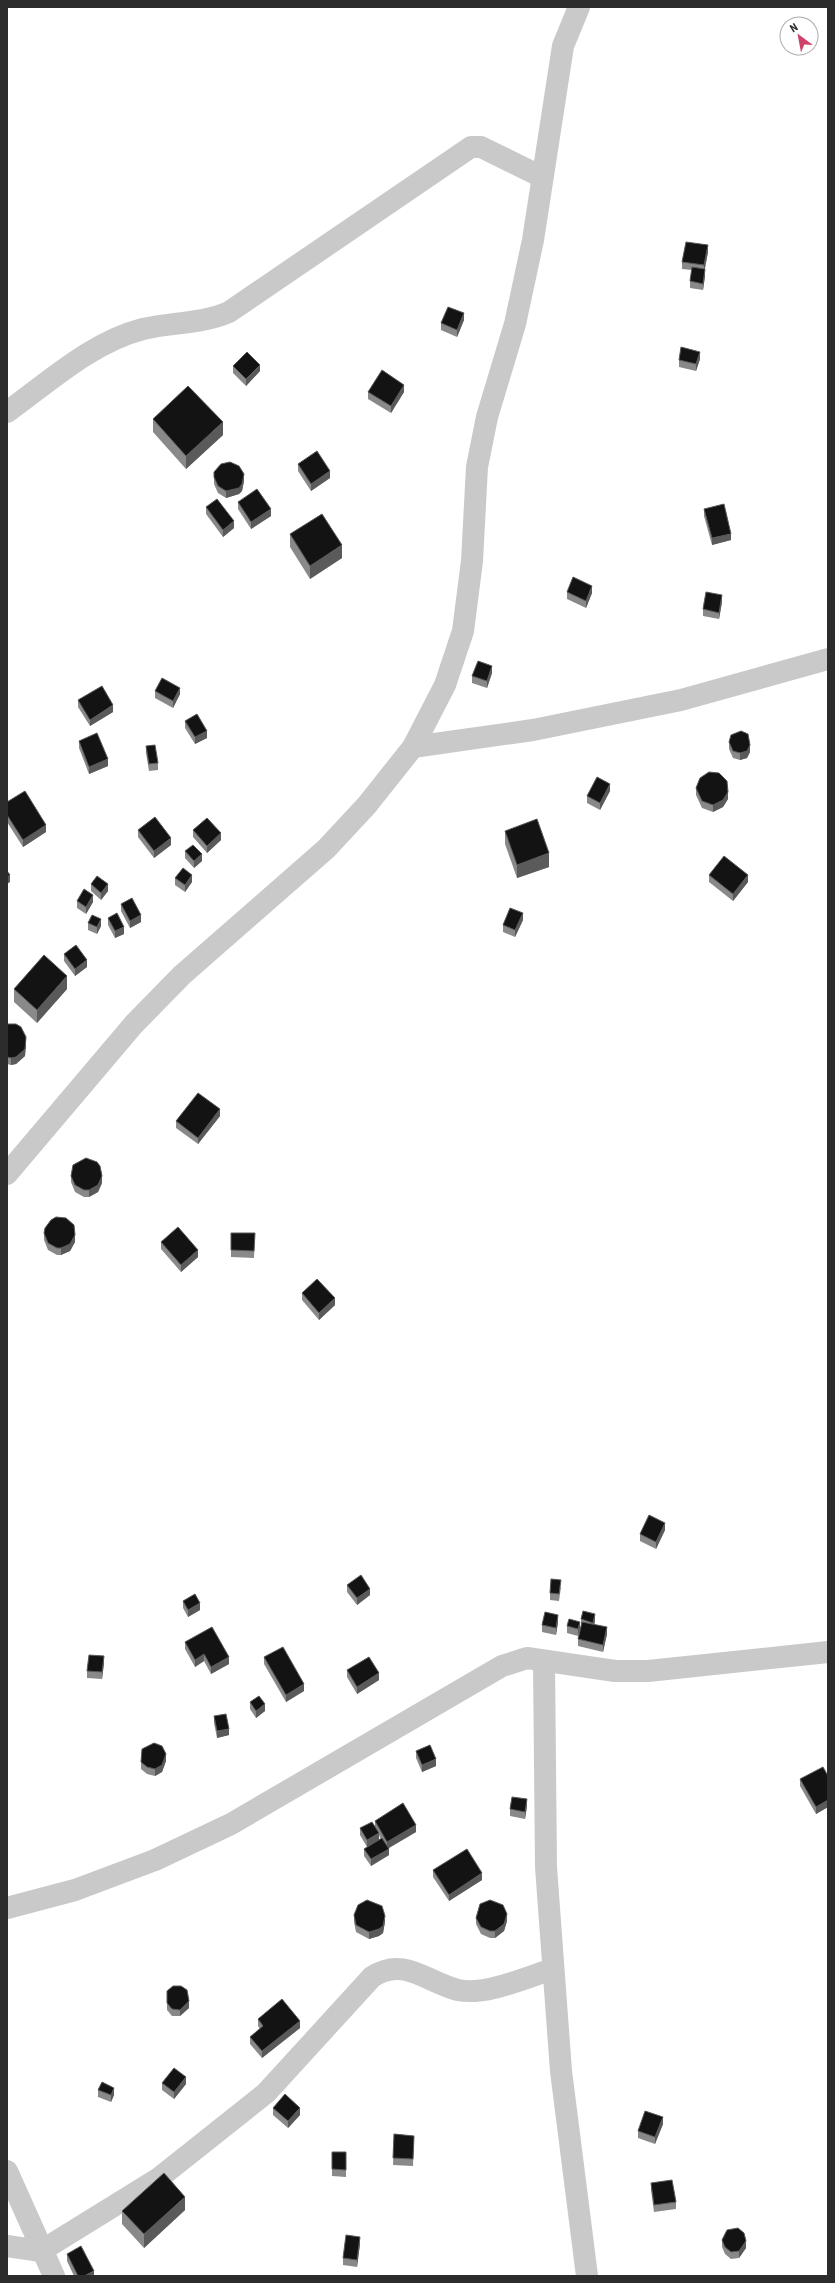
<svg xmlns="http://www.w3.org/2000/svg" width="835" height="2283" font-family="'Roboto Condensed',sans-serif">
<style>
.lines{fill:none;stroke-linecap:round;stroke-linejoin:round}
.minor{stroke:#c9c9c9;stroke-width:22}
.wall{fill:#898989;fill-rule:evenodd}
.shaded-wall{fill:#5a5a5a}
.building{fill:#131313;stroke:#5a5a5a}
</style>
<rect width="100%" height="100%" fill="#fff"/>
<g class="lines">
<!-- minor -->
<g class="minor">
<path d="M7,412C49,382 92,342 143,329C172,322 202,324 229,312L471,147H481L542,177"/>
<polyline points="413,747 533,730 681,700 828,659"/>
<polyline points="7,1174 134,1024 182,975 326,849 367,805 413,747 445,685 463,631 472,561 477,467 487,417 515,324 533,240 563,46 579,7"/>
<polyline points="544,1661 546,1867 561,2071 587,2276"/>
<polyline points="7,1908 75,1890 155,1860 231,1824 502,1666 527,1658 615,1671 648,1671 828,1652"/>
<polyline points="7,2171 54,2276"/>
<path d="M7,2246L41,2251L159,2178L266,2093L372,1977C404,1956 426,1982 458,1990C485,1996 527,1977 553,1969"/>
</g>
</g>
<!-- wall -->
<g class="wall">
<polygon points="708,252 705,269 705,276 703,290 690,288 690,281 692,270 682,269 682,262"/>
<polygon points="464,320 457,337 441,330 441,323"/>
<polygon points="700,359 696,371 679,367 679,360"/>
<polygon points="233,366 260,371 246,386 233,373"/>
<polygon points="368,392 404,392 391,413 368,399"/>
<polygon points="153,419 223,435 186,469 153,432"/>
<polygon points="298,464 330,478 311,491 298,471"/>
<polygon points="214,477 244,481 242,491 239,494 226,498 218,493 214,484"/>
<polygon points="238,502 271,516 251,529 238,509"/>
<polygon points="206,507 234,528 223,537 206,514"/>
<polygon points="704,509 731,540 712,545 704,516"/>
<polygon points="290,534 342,558 310,579 290,547"/>
<polygon points="567,592 592,593 586,608 567,599"/>
<polygon points="722,602 719,619 703,616 703,609"/>
<polygon points="492,673 487,688 472,683 472,676"/>
<polygon points="155,691 180,694 173,708 155,698"/>
<polygon points="78,700 113,712 90,726 78,707"/>
<polygon points="185,721 207,738 195,744 185,728"/>
<polygon points="79,741 108,766 89,774 79,748"/>
<polygon points="729,742 750,752 747,758 740,760 733,758 729,749"/>
<polygon points="146,746 158,763 158,770 149,771 146,753"/>
<polygon points="696,788 728,799 723,807 713,812 702,808 696,795"/>
<polygon points="610,791 600,810 587,803 587,796"/>
<polygon points="7,802 46,832 23,847 7,822"/>
<polygon points="138,830 171,845 154,858 138,837"/>
<polygon points="193,830 221,840 207,853 193,837"/>
<polygon points="505,831 549,867 517,878 505,844"/>
<polygon points="185,851 202,861 194,868 185,858"/>
<polygon points="709,875 748,882 733,901 709,882"/>
<polygon points="175,878 192,882 185,892 175,885"/>
<polygon points="91,884 108,891 101,900 91,891"/>
<polygon points="77,901 93,902 86,914 77,908"/>
<polygon points="121,904 141,922 130,928 121,911"/>
<polygon points="108,918 124,934 115,938 108,925"/>
<polygon points="523,920 515,937 503,932 503,925"/>
<polygon points="88,923 101,926 97,934 88,930"/>
<polygon points="64,954 87,967 75,976 64,961"/>
<polygon points="14,989 67,989 37,1023 14,1002"/>
<polygon points="7,1024 26,1044 25,1056 16,1064 11,1065 7,1064"/>
<polygon points="220,1116 198,1144 176,1128 176,1121"/>
<polygon points="71,1176 102,1183 98,1192 89,1197 84,1197 75,1192 71,1182"/>
<polygon points="44,1233 75,1242 70,1251 61,1255 57,1255 48,1250 44,1240"/>
<polygon points="231,1233 255,1233 254,1258 231,1257"/>
<polygon points="161,1242 198,1257 181,1272 161,1249"/>
<polygon points="302,1293 335,1305 319,1320 302,1300"/>
<polygon points="665,1530 656,1549 640,1541 640,1534"/>
<polygon points="347,1585 370,1595 357,1605 347,1592"/>
<polygon points="561,1587 559,1601 550,1600 550,1593"/>
<polygon points="183,1601 200,1610 188,1617 183,1608"/>
<polygon points="581,1619 595,1621 594,1625 607,1634 603,1652 578,1646 578,1639 581,1626"/>
<polygon points="558,1622 556,1635 542,1632 542,1625"/>
<polygon points="567,1626 580,1629 578,1636 567,1633"/>
<polygon points="185,1642 229,1664 211,1674 204,1661 195,1667 185,1649"/>
<polygon points="264,1657 304,1691 286,1702 264,1664"/>
<polygon points="104,1663 102,1679 87,1678 87,1671"/>
<polygon points="347,1670 379,1680 357,1694 347,1677"/>
<polygon points="250,1702 265,1711 256,1718 250,1709"/>
<polygon points="214,1716 229,1735 217,1738 214,1723"/>
<polygon points="416,1751 436,1766 422,1772 416,1758"/>
<polygon points="166,1761 162,1772 155,1776 147,1774 141,1769 141,1762"/>
<polygon points="828,1776 828,1807 816,1814 800,1786 800,1779"/>
<polygon points="527,1806 525,1819 510,1816 510,1809"/>
<path d="M375,1821L416,1832L389,1848V1855L371,1866L364,1856V1849L367,1847L360,1835V1828L375,1826ZM379,1835L381,1839L379,1840Z"/>
<polygon points="433,1870 482,1880 449,1901 433,1877"/>
<polygon points="354,1915 385,1922 383,1933 379,1936 369,1939 356,1932 354,1922"/>
<polygon points="476,1918 507,1921 504,1931 495,1938 490,1938 481,1934 476,1924"/>
<polygon points="167,1991 189,2008 180,2016 172,2016 167,2010"/>
<polygon points="258,2019 300,2028 262,2058 250,2044 250,2037 260,2029 258,2026"/>
<polygon points="162,2083 186,2084 174,2099 162,2090"/>
<polygon points="98,2090 114,2095 111,2102 98,2097"/>
<polygon points="273,2108 300,2115 288,2128 273,2115"/>
<polygon points="663,2124 655,2144 638,2138 638,2131"/>
<polygon points="394,2134 414,2136 413,2166 393,2165"/>
<polygon points="332,2152 346,2152 346,2177 332,2176"/>
<polygon points="651,2183 676,2202 676,2209 654,2212 651,2190"/>
<polygon points="185,2210 144,2248 122,2224 122,2211"/>
<polygon points="722,2240 746,2248 739,2258 731,2259 725,2254 722,2247"/>
<polygon points="360,2244 357,2267 343,2265 343,2258"/>
<polygon points="67,2254 94,2276 74,2276 67,2261"/>
</g>
<!-- shaded-wall -->
<g class="shaded-wall">
<polygon points="708,245 708,252 704,272 704,265"/>
<polygon points="705,269 705,276 703,290 703,284"/>
<polygon points="464,313 464,320 457,337 457,330"/>
<polygon points="700,352 700,359 696,371 696,364"/>
<polygon points="260,365 260,371 246,386 246,379"/>
<polygon points="404,385 404,392 391,413 391,406"/>
<polygon points="223,422 223,435 186,469 186,456"/>
<polygon points="330,471 330,478 311,491 311,484"/>
<polygon points="244,474 244,481 242,491 239,494 226,498 226,491"/>
<polygon points="271,509 271,516 251,529 251,522"/>
<polygon points="234,521 234,528 223,537 223,530"/>
<polygon points="731,534 731,540 712,545 712,538"/>
<polygon points="342,545 342,558 310,579 310,566"/>
<polygon points="592,586 592,593 586,608 586,601"/>
<polygon points="722,595 722,602 719,619 719,613"/>
<polygon points="492,666 492,673 487,688 487,681"/>
<polygon points="180,688 180,694 173,708 173,701"/>
<polygon points="113,705 113,712 90,726 90,720"/>
<polygon points="207,731 207,738 195,744 195,737"/>
<polygon points="750,745 750,752 747,758 740,760 740,753"/>
<polygon points="108,759 108,766 89,774 89,767"/>
<polygon points="610,784 610,791 600,810 600,803"/>
<polygon points="728,792 728,799 723,807 713,812 713,805"/>
<polygon points="46,825 46,832 23,847 23,840"/>
<polygon points="221,833 221,840 207,853 207,846"/>
<polygon points="171,838 171,845 154,858 154,851"/>
<polygon points="549,853 549,867 517,878 517,865"/>
<polygon points="202,854 202,861 194,868 194,861"/>
<polygon points="10,875 10,882 7,884 7,877"/>
<polygon points="192,875 192,882 185,892 185,885"/>
<polygon points="748,875 748,882 733,901 733,894"/>
<polygon points="108,884 108,891 101,900 101,893"/>
<polygon points="93,895 93,902 86,914 86,907"/>
<polygon points="523,913 523,920 515,937 515,930"/>
<polygon points="141,915 141,922 130,928 130,921"/>
<polygon points="101,919 101,926 97,934 97,927"/>
<polygon points="124,927 124,934 115,938 115,931"/>
<polygon points="87,960 87,967 75,976 75,969"/>
<polygon points="67,976 67,989 37,1023 37,1010"/>
<polygon points="26,1037 26,1044 25,1056 16,1064 11,1065 11,1058"/>
<polygon points="220,1109 220,1116 198,1144 198,1138"/>
<polygon points="102,1176 102,1183 98,1192 89,1197 89,1190"/>
<polygon points="75,1235 75,1242 70,1251 61,1255 61,1248"/>
<polygon points="198,1250 198,1257 181,1272 181,1265"/>
<polygon points="335,1298 335,1305 319,1320 319,1313"/>
<polygon points="665,1523 665,1530 656,1549 656,1542"/>
<polygon points="370,1589 370,1595 357,1605 357,1598"/>
<polygon points="200,1603 200,1610 188,1617 188,1610"/>
<polygon points="595,1614 595,1621 593,1630 593,1623"/>
<polygon points="558,1615 558,1622 556,1635 556,1628"/>
<polygon points="580,1622 580,1629 578,1636 578,1629"/>
<polygon points="607,1627 607,1634 603,1652 603,1645"/>
<polygon points="204,1654 204,1661 195,1667 195,1660"/>
<polygon points="104,1656 104,1663 102,1679 102,1672"/>
<polygon points="229,1657 229,1664 211,1674 211,1667"/>
<polygon points="379,1673 379,1680 357,1694 357,1687"/>
<polygon points="304,1684 304,1691 286,1702 286,1695"/>
<polygon points="265,1704 265,1711 256,1718 256,1711"/>
<polygon points="229,1729 229,1735 217,1738 217,1731"/>
<polygon points="166,1754 166,1761 162,1772 155,1776 155,1769"/>
<polygon points="436,1759 436,1766 422,1772 422,1765"/>
<polygon points="527,1799 527,1806 525,1819 525,1812"/>
<polygon points="828,1800 828,1807 816,1814 816,1807"/>
<polygon points="416,1825 416,1832 387,1849 387,1842"/>
<polygon points="379,1833 379,1840 367,1847 367,1840"/>
<polygon points="389,1849 389,1855 371,1866 371,1859"/>
<polygon points="482,1873 482,1880 449,1901 449,1895"/>
<polygon points="507,1914 507,1921 504,1931 495,1938 495,1931"/>
<polygon points="385,1916 385,1922 383,1933 379,1936 369,1939 369,1932"/>
<polygon points="189,2001 189,2008 180,2016 180,2010"/>
<polygon points="300,2021 300,2028 262,2058 262,2051"/>
<polygon points="186,2077 186,2084 174,2099 174,2092"/>
<polygon points="114,2088 114,2095 111,2102 111,2095"/>
<polygon points="300,2108 300,2115 288,2128 288,2121"/>
<polygon points="663,2117 663,2124 655,2144 655,2137"/>
<polygon points="185,2197 185,2210 144,2248 144,2234"/>
<polygon points="360,2237 360,2244 357,2267 357,2260"/>
<polygon points="746,2241 746,2248 739,2258 739,2251"/>
<polygon points="94,2271 94,2276 84,2276"/>
</g>
<!-- building -->
<g class="building">
<polygon points="686,242 708,245 704,265 682,262"/>
<polygon points="692,267 705,269 703,284 690,281"/>
<polygon points="448,307 464,313 457,330 441,323"/>
<polygon points="681,347 700,352 696,364 679,360"/>
<polygon points="247,352 260,365 246,379 233,366"/>
<polygon points="382,370 404,385 391,406 368,392"/>
<polygon points="188,386 223,422 186,456 153,419"/>
<polygon points="317,451 330,471 311,484 298,464"/>
<polygon points="230,462 239,466 244,474 242,484 239,488 226,491 218,486 214,477 214,472 221,464"/>
<polygon points="257,489 271,509 251,522 238,502"/>
<polygon points="217,499 234,521 223,530 206,507"/>
<polygon points="724,504 731,534 712,538 704,509"/>
<polygon points="322,514 342,545 310,566 290,534"/>
<polygon points="573,577 592,586 586,601 567,592"/>
<polygon points="706,592 722,595 719,613 703,609"/>
<polygon points="478,661 492,666 487,681 472,676"/>
<polygon points="162,678 180,688 173,701 155,691"/>
<polygon points="102,686 113,705 90,720 78,700"/>
<polygon points="197,714 207,731 195,737 185,721"/>
<polygon points="741,731 748,734 750,745 747,751 740,753 733,751 729,742 731,735"/>
<polygon points="97,733 108,759 89,767 79,741"/>
<polygon points="155,745 158,763 149,764 146,746"/>
<polygon points="709,772 719,773 727,781 728,792 723,800 713,805 702,801 696,788 700,778"/>
<polygon points="597,777 610,784 600,803 587,796"/>
<polygon points="25,791 46,825 23,840 7,815 7,802"/>
<polygon points="155,817 171,838 154,851 138,830"/>
<polygon points="207,818 221,833 207,846 193,830"/>
<polygon points="537,819 549,853 517,865 505,831"/>
<polygon points="193,845 202,854 194,861 185,851"/>
<polygon points="724,856 748,875 733,894 709,875"/>
<polygon points="183,868 192,875 185,885 175,878"/>
<polygon points="7,871 10,875 7,877"/>
<polygon points="97,876 108,884 101,893 91,884"/>
<polygon points="84,889 93,895 86,907 77,901"/>
<polygon points="132,898 141,915 130,921 121,904"/>
<polygon points="510,908 523,913 515,930 503,925"/>
<polygon points="117,913 124,927 115,931 108,918"/>
<polygon points="92,915 101,919 97,927 88,923"/>
<polygon points="76,945 87,960 75,969 64,954"/>
<polygon points="44,955 67,976 37,1010 14,989"/>
<polygon points="7,1024 16,1024 21,1027 26,1037 25,1049 16,1057 11,1058 7,1057"/>
<polygon points="198,1093 220,1109 198,1138 176,1121"/>
<polygon points="86,1158 97,1162 100,1166 102,1176 98,1185 89,1190 84,1190 75,1185 71,1176 73,1165"/>
<polygon points="56,1217 66,1218 74,1225 75,1235 70,1244 61,1248 57,1248 48,1243 44,1233 45,1228 51,1220"/>
<polygon points="178,1227 198,1250 181,1265 161,1242"/>
<polygon points="231,1233 255,1233 254,1251 231,1250"/>
<polygon points="317,1279 335,1298 319,1313 302,1293"/>
<polygon points="649,1515 665,1523 656,1542 640,1534"/>
<polygon points="361,1575 370,1589 357,1598 347,1585"/>
<polygon points="551,1579 561,1580 559,1594 550,1593"/>
<polygon points="195,1594 200,1603 188,1610 183,1601"/>
<polygon points="583,1611 595,1614 593,1623 581,1619"/>
<polygon points="545,1612 558,1615 556,1628 542,1625"/>
<polygon points="569,1619 580,1622 578,1629 567,1626"/>
<polygon points="582,1622 607,1627 603,1645 578,1639"/>
<polygon points="212,1627 229,1657 211,1667 204,1654 195,1660 185,1642"/>
<polygon points="283,1647 304,1684 286,1695 264,1657"/>
<polygon points="89,1655 104,1656 102,1672 87,1671"/>
<polygon points="369,1657 379,1673 357,1687 347,1670"/>
<polygon points="259,1696 265,1704 256,1711 250,1702"/>
<polygon points="226,1714 229,1729 217,1731 214,1716"/>
<polygon points="154,1743 162,1746 166,1754 162,1765 155,1769 147,1767 141,1762 142,1749"/>
<polygon points="430,1745 436,1759 422,1765 416,1751"/>
<polygon points="823,1767 828,1776 828,1800 816,1807 800,1779"/>
<polygon points="512,1797 527,1799 525,1812 510,1809"/>
<polygon points="403,1803 416,1825 387,1842 375,1821"/>
<polygon points="372,1822 379,1833 367,1840 360,1828"/>
<polygon points="382,1838 389,1849 371,1859 364,1849"/>
<polygon points="467,1849 482,1873 449,1895 433,1870"/>
<polygon points="367,1900 382,1906 385,1916 383,1926 379,1929 369,1932 356,1925 354,1915 358,1905"/>
<polygon points="490,1900 503,1905 507,1914 504,1924 495,1931 490,1931 481,1927 476,1918 480,1904"/>
<polygon points="173,1986 181,1986 187,1990 189,2001 180,2010 172,2009 167,2003 167,1991"/>
<polygon points="282,1999 300,2021 262,2051 250,2037 263,2026 258,2019"/>
<polygon points="174,2068 186,2077 174,2092 162,2083"/>
<polygon points="102,2082 114,2088 111,2095 98,2090"/>
<polygon points="285,2094 300,2108 288,2121 273,2108"/>
<polygon points="645,2111 663,2117 655,2137 638,2131"/>
<polygon points="394,2134 414,2136 413,2159 393,2158"/>
<polygon points="332,2152 346,2152 346,2170 332,2169"/>
<polygon points="164,2173 185,2197 144,2234 122,2211"/>
<polygon points="672,2180 676,2202 654,2205 651,2183"/>
<polygon points="738,2228 744,2233 746,2241 739,2251 731,2252 725,2247 722,2240 727,2230"/>
<polygon points="346,2235 360,2237 357,2260 343,2258"/>
<polygon points="81,2246 94,2271 84,2276 78,2276 67,2254"/>
</g>
<!-- border -->
<rect width="835" height="2283" fill="none" stroke="#2c2c2c" stroke-width="16"/>
<!-- north arrow -->
<g transform="translate(799 36) rotate(328)"><circle r="19" fill="#ffffff" stroke="#ababab"/>
<path d="M0-3L7 15L0 10L-7 15Z" fill="#cf436b"/>
<text y="-6" font-size="11" font-weight="bold" text-anchor="middle" fill="#2c2c2c">N</text>
</g>
</svg>
